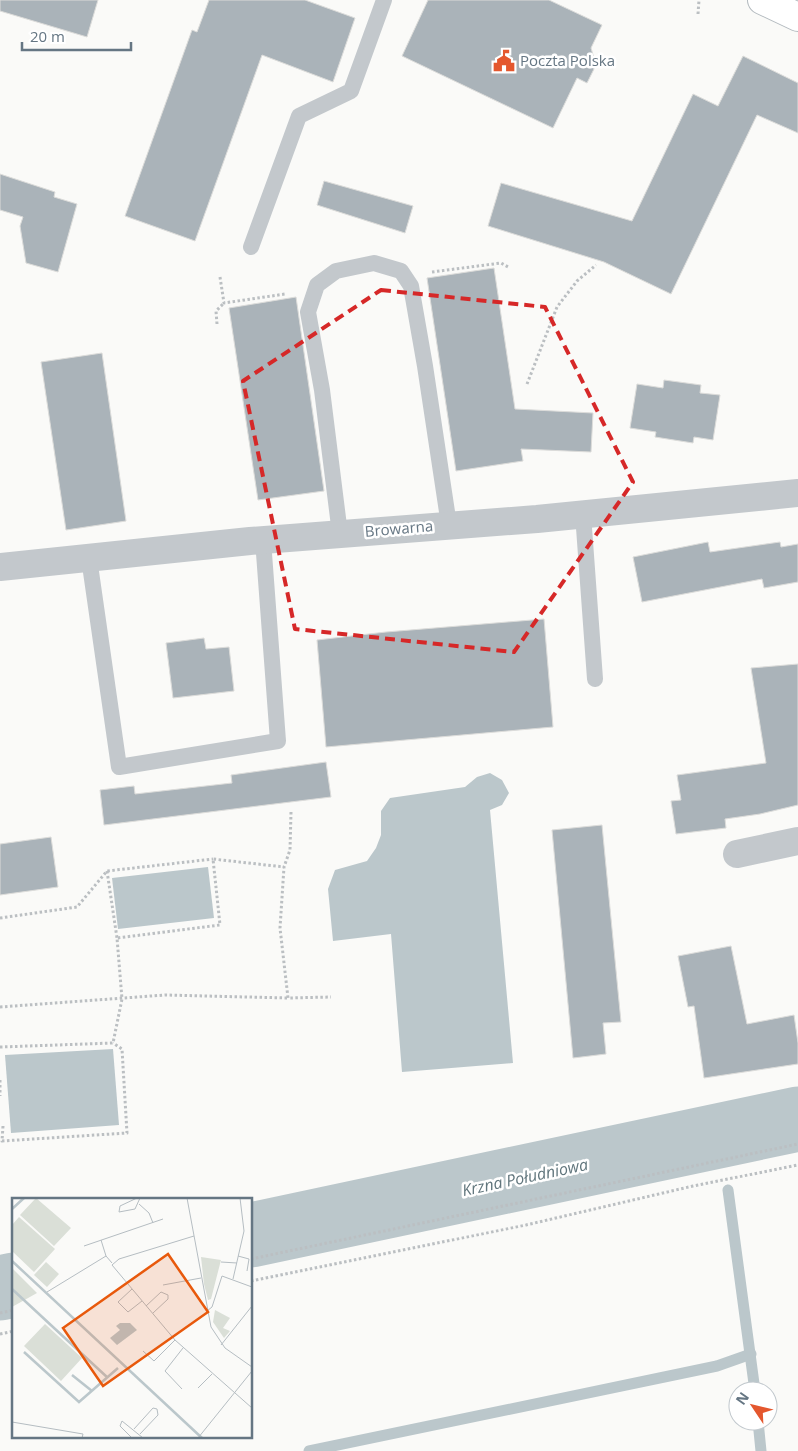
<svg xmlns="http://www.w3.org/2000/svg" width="798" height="1451" font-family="'Open Sans',sans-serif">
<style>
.water{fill:#bbc7cb}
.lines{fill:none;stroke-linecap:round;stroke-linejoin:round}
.stream{stroke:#bbc7cb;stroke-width:11}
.river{stroke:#bbc7cb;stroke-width:65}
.building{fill:#aab3b9;stroke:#dcdcda}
.secondary-casing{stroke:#b3babf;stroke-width:30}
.path{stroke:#bbbfc2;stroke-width:3;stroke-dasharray:2.5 2.5;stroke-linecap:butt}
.lane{stroke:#c3c8cc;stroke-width:16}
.street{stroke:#c3c8cc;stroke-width:28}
.secondary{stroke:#fff;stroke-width:28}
.marked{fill:none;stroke:#d62828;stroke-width:4;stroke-dasharray:10 6;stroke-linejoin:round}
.labels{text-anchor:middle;stroke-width:5;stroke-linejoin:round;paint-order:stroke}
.poi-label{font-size:15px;fill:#657683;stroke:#fff;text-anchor:start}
.street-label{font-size:15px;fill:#657683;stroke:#fff}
.water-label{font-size:16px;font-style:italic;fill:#60757c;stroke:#fff}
.inset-river{fill:none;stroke:#bbc7cb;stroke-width:2.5}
.inset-road{fill:none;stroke:#b5bdc2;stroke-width:1}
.view{fill:#e8590c;fill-opacity:0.15;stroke:#e8590c;stroke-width:2.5}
.inset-edge{fill:none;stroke:#657683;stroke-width:2.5}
</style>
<rect width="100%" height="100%" fill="#fafaf8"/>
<!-- water -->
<g class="water">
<polygon points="490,773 502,780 509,793 502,805 490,810 513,1063 402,1072 391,934 333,941 328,889 335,870 367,861 376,848 381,835 381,811 390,798 465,787 477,777"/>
<polygon points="208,867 214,918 118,929 112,878"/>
<polygon points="113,1049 119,1125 11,1133 5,1055"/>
</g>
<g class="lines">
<!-- stream -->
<g class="stream">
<polyline points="719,1136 720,1147"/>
<polyline points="728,1190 755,1391"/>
<polyline points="758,1421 761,1451"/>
<polyline points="309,1451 717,1366 751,1354"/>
</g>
<!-- river -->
<g class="river">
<polyline points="251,1235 798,1119"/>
<polyline points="0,1288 14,1285"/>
</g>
</g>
<!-- building -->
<g class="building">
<polygon points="0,0 98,0 87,37 0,11"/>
<polygon points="209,0 305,0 355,18 333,82 262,55 195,241 125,216 192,30 197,32"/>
<polygon points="428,0 549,0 602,25 591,48 596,65 587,83 577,78 553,128 402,56"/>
<polygon points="743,56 798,83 798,133 757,115 671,294 604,262 488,226 501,183 632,221 693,94 718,106"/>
<polygon points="0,174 55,192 54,197 77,204 58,272 26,263 20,226 23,217 0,210"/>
<polygon points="324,181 413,206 405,233 317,205"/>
<polygon points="494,268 515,409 593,413 591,452 521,449 523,461 456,471 427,278"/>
<polygon points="296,297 324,491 258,500 229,308"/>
<polygon points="102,353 126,521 66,530 41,362"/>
<polygon points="664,380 701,385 700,393 720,395 713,440 694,437 693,443 655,437 656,432 630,428 637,384 663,388"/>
<polygon points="708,542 710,552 780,542 781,547 798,544 798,582 764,588 762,579 642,602 633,557"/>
<polygon points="544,619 553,727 326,747 317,640 386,632"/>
<polygon points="204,638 206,649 229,647 234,691 173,698 166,643"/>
<polygon points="798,664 798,805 760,814 725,819 726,828 676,834 671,801 681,800 677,775 766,763 751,668"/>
<polygon points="326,762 331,797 104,825 100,790 134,786 135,794 232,783 231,775"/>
<polygon points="602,825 621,1022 603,1023 606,1054 573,1058 552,830"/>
<polygon points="51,837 58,887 0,895 0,844"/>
<polygon points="731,946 747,1024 794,1015 798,1043 798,1064 704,1078 694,1006 688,1007 678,956"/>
</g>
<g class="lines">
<!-- secondary casing -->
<g class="secondary-casing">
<polyline id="secondary" points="762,0 798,17"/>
</g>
<!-- path -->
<g class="path">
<polyline points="698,14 699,0"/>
<polyline points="432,272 501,263 510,268"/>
<polyline points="220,277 224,303 285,294"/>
<polyline points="217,324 216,311 224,303"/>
<polyline points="527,384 557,307 577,281 596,265"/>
<polyline points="291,812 290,850 284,867 280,928 288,998 331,997"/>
<polyline points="107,871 117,938"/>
<polyline points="0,918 77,907 107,871 213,859"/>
<polyline points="0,1007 165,995 288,998"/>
<polyline points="0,1047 113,1043 122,999 117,938 220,925 213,859 284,867"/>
<polyline points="0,1080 0,1096"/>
<polyline points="3,1126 2,1141 127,1133 122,1049 113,1043"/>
<polyline points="251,1259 798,1144"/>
<polyline points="251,1281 526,1225 693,1186 798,1165"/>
<polyline points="0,1313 14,1310"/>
<polyline points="0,1334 14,1331"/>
</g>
<!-- lane -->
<g class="lane">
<polyline points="251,247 299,116 351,91 384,0"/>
<polyline points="583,514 595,679"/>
<polyline points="340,534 322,390 308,312 317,285 336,271 374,263 401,271 411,286 425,366 449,525"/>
<polyline points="89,558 119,767 278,741 263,540"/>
</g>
<!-- street -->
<g class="street">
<polyline points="0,567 250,541 537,519 798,493"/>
<polyline points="737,854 798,841"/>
</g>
<!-- secondary -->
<use href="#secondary" class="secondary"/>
</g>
<!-- marked area -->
<path class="marked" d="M381,290L545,307L633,482L514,652L295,629L243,381Z"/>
<!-- icons -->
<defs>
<g id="civic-bare" transform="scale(1.725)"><path d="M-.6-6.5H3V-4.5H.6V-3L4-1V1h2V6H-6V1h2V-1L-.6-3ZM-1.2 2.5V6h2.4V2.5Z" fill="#e4572e" stroke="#fff" stroke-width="2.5" paint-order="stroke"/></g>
</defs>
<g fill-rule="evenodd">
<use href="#civic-bare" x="504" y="61"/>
</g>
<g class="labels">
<!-- poi labels -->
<g class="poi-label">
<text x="520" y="66">Poczta Polska</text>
</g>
<!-- street labels -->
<g class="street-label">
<text transform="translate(399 529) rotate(-5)" y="5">Browarna</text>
</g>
<!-- water labels -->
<g class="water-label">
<text transform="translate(525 1177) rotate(-12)" y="6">Krzna Południowa</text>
</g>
</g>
<!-- overview -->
<g transform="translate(12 1198)">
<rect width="240" height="240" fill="#fafaf8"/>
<path d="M24,0L59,30L42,48L8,17ZM7,19L43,51L22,74L0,53V27ZM189,59L209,62L199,101L196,102L192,86ZM34,64L47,76L35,89L22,77ZM0,70L25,95L0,109ZM203,112L218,120L211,130L218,133L212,140L201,124ZM33,126L70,160L49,183L12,148Z" fill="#dadfd7"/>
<path d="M108,125H118L125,132L105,147L98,140L108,132L104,128Z" fill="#bbc7cb"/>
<path class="inset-river" d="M0,11L12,0M0,63L190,240M0,91L96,180M12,154L67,204L106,170M60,177L80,193"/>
<path class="inset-road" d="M125,0L108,8L107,14L123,11L128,0M175,0L199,129L213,150L240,169M127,6L137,15L141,25M182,38L107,61L100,67L163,142L240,210M89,42L94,58M72,48L151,21M226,58L237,61L235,73M209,64L225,65M221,81L232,33L228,0M151,87L189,80M120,91L106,104L116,114L130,103M35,94L94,58L100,65M134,108L149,94L156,97V101L141,115M195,113L200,109L210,78L240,89M209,147L240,108M131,153L142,163L163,142M186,190L200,176M170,191L153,173L171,150M0,224L71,236L70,240M122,231L141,210L145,211L146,217L128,236M120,240L108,228L110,223L131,240M186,240L240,173"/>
<path class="view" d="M156,56L196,114L91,188L51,130Z"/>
<rect width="240" height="240" class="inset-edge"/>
</g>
<!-- north arrow -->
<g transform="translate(753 1406) rotate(305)"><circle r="24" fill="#ffffff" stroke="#c1c8cd"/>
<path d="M0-4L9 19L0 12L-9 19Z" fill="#e4572e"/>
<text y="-8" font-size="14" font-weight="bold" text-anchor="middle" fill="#657683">N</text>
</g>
<!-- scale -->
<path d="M22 42v8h109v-8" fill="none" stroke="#657683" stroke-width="2.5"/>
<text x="30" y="42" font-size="15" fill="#657683" stroke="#ffffff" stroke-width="4" paint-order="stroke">20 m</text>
</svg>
